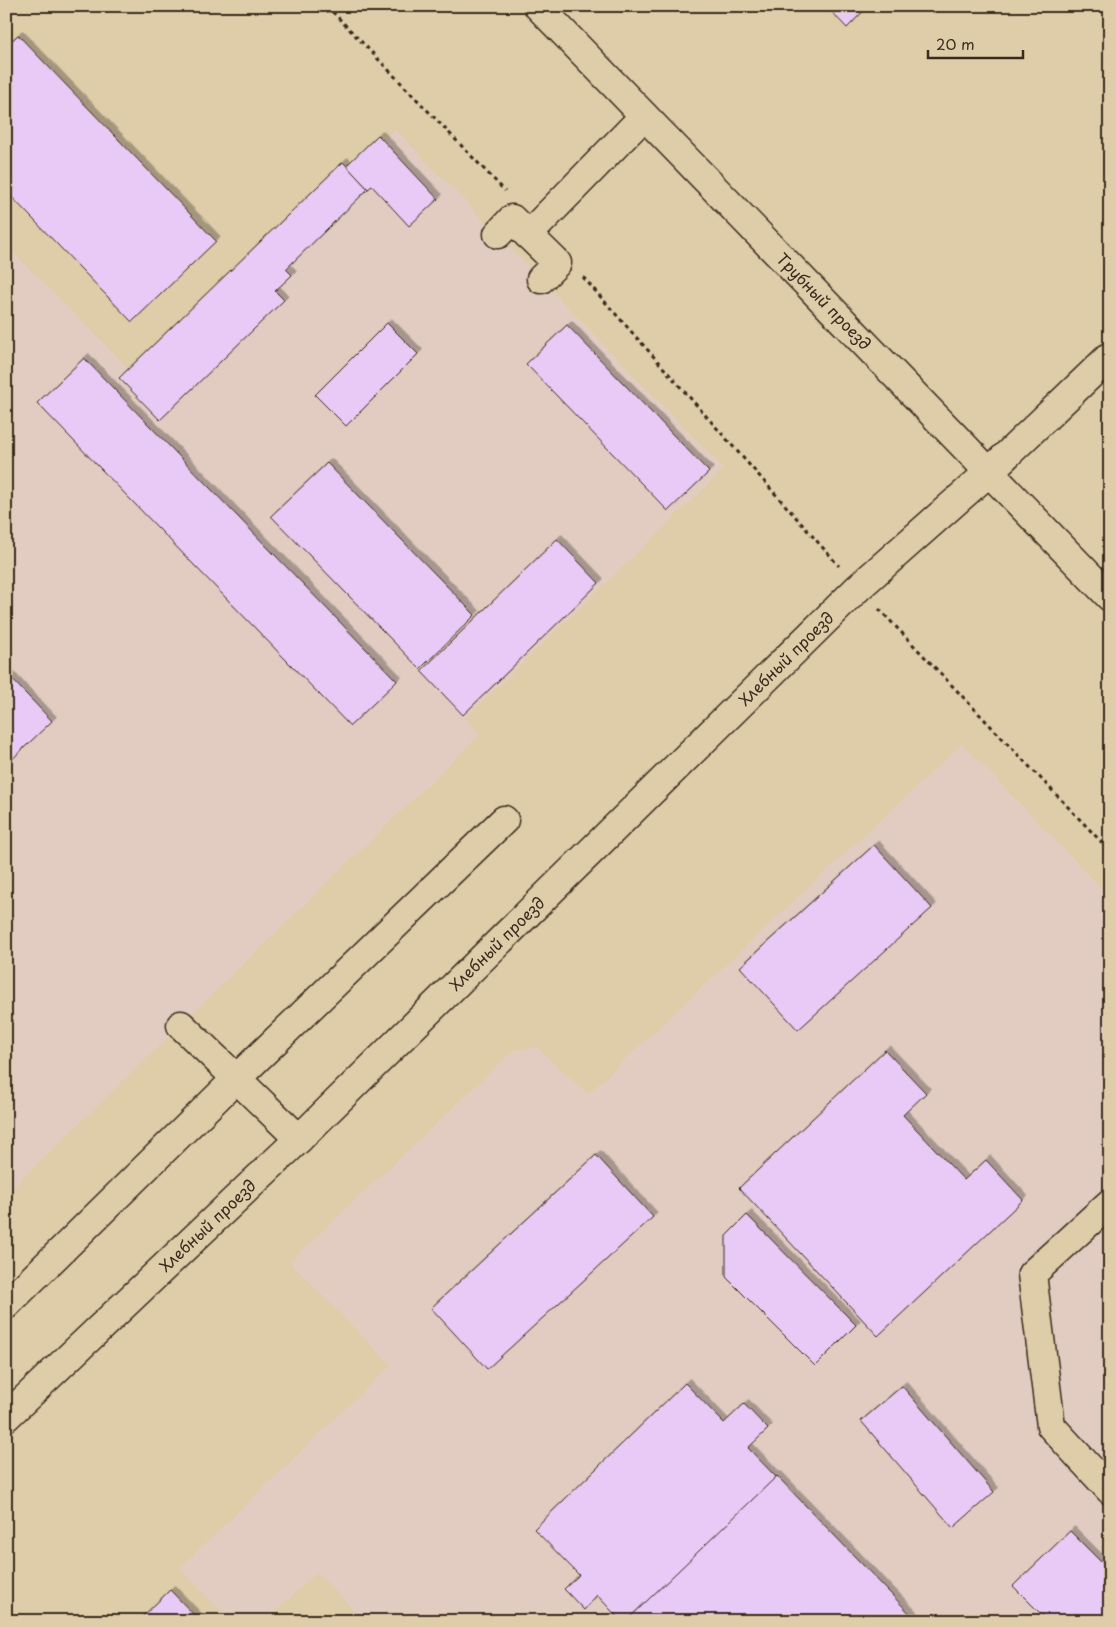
<svg xmlns="http://www.w3.org/2000/svg" width="1116" height="1627" font-family="'Playpen Sans',sans-serif">
<style>
.built{fill:#e2ccc1}
.building{fill:#e9c9f6;stroke:#3b2a1e;filter:url(#shadow)}
.lines{fill:none;stroke-linecap:round;stroke-linejoin:round}
.minor-casing{stroke:#3b2a1e;stroke-width:31}
.path{stroke:#3b2a1e;stroke-width:3;stroke-dasharray:4 4;stroke-linecap:butt}
.minor{stroke:#dfcdaa;stroke-width:28}
.labels{text-anchor:middle;stroke-width:4.5;stroke-linejoin:round;paint-order:stroke}
.street-label{font-size:16px;fill:#3b2a1e;stroke:#dfcdaa}
</style>
<defs>
<filter id="shadow"><feDropShadow dx="4.5" dy="-4.5" stdDeviation="0" flood-color="#0004"/></filter>
</defs>
<rect width="100%" height="100%" fill="#dfcdaa"/>
<filter id="ink" filterUnits="userSpaceOnUse"><feTurbulence type="fractalNoise" baseFrequency=".02" numOctaves="2"/><feDisplacementMap in="SourceGraphic" scale="10" xChannelSelector="R" yChannelSelector="G"/><feConvolveMatrix kernelMatrix="1 2 1 2 8 2 1 2 1" color-interpolation-filters="sRGB"/></filter>
<g filter="url(#ink)">
<!-- built -->
<g class="built">
<polygon points="395,129 724,469 465,718 480,734 6,1194 6,245 137,377"/>
<polygon points="962,744 1110,897 1110,1621 364,1621 317,1572 265,1621 231,1621 180,1568 391,1365 290,1262 513,1051 536,1047 588,1094"/>
</g>
<!-- building -->
<g class="building">
<polygon points="826,6 868,6 847,28"/>
<polygon points="18,35 216,241 132,322 6,191 6,46"/>
<polygon points="378,135 438,199 409,226 372,186 368,189 346,166"/>
<polygon points="343,162 368,189 286,269 292,275 275,291 284,300 160,420 119,378"/>
<polygon points="387,323 418,354 346,426 315,395"/>
<polygon points="567,325 709,472 668,511 526,364"/>
<polygon points="84,358 397,681 350,726 37,403"/>
<polygon points="327,463 475,615 420,669 271,516"/>
<polygon points="557,539 599,583 463,715 421,671"/>
<polygon points="6,673 52,721 6,765"/>
<polygon points="874,845 932,908 798,1030 740,967"/>
<polygon points="885,1050 926,1093 903,1115 964,1180 986,1160 1023,1200 878,1336 739,1188"/>
<polygon points="596,1155 653,1217 487,1369 431,1308"/>
<polygon points="747,1215 856,1325 815,1366 726,1277 726,1236"/>
<polygon points="685,1383 724,1423 744,1404 768,1429 748,1448 777,1478 626,1621 621,1621 597,1595 584,1610 564,1589 579,1575 534,1529"/>
<polygon points="902,1386 994,1492 953,1528 861,1421"/>
<polygon points="777,1476 917,1621 626,1621"/>
<polygon points="1070,1531 1110,1571 1110,1621 1048,1621 1013,1586"/>
<polygon points="170,1590 200,1621 138,1621"/>
</g>
<g class="lines">
<!-- minor casing -->
<g class="minor-casing">
<g id="minor">
<path id="s1" d="M538,6L1110,597"/>
<polyline points="498,234 512,219 557,263 541,279"/>
<polyline points="528,235 644,116"/>
<polyline points="181,1025 299,1139"/>
<polyline points="1110,1203 1032,1274 1051,1426 1110,1490"/>
<polyline points="6,1305 237,1078 504,820"/>
<path id="s2" d="M6,1417L299,1139L858,588L989,472L1110,356"/>
</g>
</g>
<!-- path -->
<g class="path">
<polyline points="327,6 505,191"/>
<polyline points="583,277 839,566"/>
<polyline points="879,609 1110,851"/>
</g>
<!-- minor -->
<use href="#minor" class="minor"/>
</g>
</g>
<g class="labels">
<!-- street labels -->
<g class="street-label">
<text dy="6" stroke="none"><textPath href="#s1" startOffset="411">Трубный проезд</textPath></text>
<text dy="6" stroke="none"><textPath href="#s2" startOffset="1088">Хлебный проезд</textPath></text>
<text dy="6" stroke="none"><textPath href="#s2" startOffset="682">Хлебный проезд</textPath></text>
<text dy="6" stroke="none"><textPath href="#s2" startOffset="278">Хлебный проезд</textPath></text>
</g>
</g>
<!-- margin -->
<rect width="1116" height="1627" fill="none" stroke="#dfcdaa" stroke-width="25"/>
<rect x="12" y="12" width="1091" height="1602" fill="none" stroke="#3b2a1e" stroke-width="2" filter="url(#ink)"/>
<!-- scale -->
<path d="M928 50v8h95v-8" fill="none" stroke="#3b2a1e" stroke-width="2.5"/>
<text x="936" y="50" font-size="15" fill="#3b2a1e" stroke="#dfcdaa" stroke-width="4" paint-order="stroke">20 m</text>
</svg>
